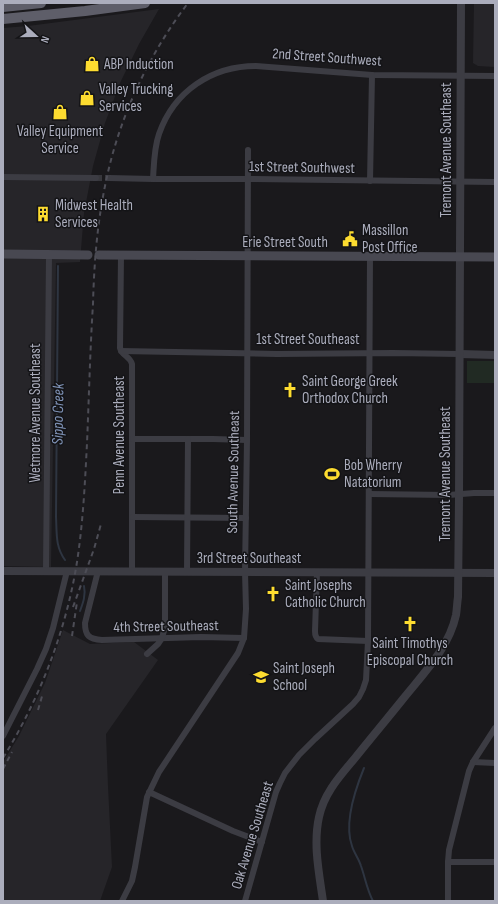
<svg xmlns="http://www.w3.org/2000/svg" width="498" height="904" font-family="'Sofia Sans Condensed',sans-serif">
<style>
.built{fill:#262529}
.green{fill:#212a23}
.lines{fill:none;stroke-linecap:round;stroke-linejoin:round}
.stream{stroke:#2e3541;stroke-width:2}
.minor-tunnel{stroke:#37373c;stroke-width:6;stroke-dasharray:6 3;stroke-linecap:butt}
.minor{stroke:#3c3c43;stroke-width:6}
.tertiary{stroke:#3c3c43;stroke-width:8}
.secondary{stroke:#484851;stroke-width:9}
.trunk{stroke:#5e5e69;stroke-width:10}
.rail{stroke:#4d4d56;stroke-width:2;stroke-dasharray:5 4;stroke-linecap:butt}
.labels{text-anchor:middle;stroke-width:3;stroke-linejoin:round;paint-order:stroke}
.street-label{font-size:15px;fill:#abadbc;stroke:#141417}
.poi-label{font-size:15px;fill:#abadbc;stroke:#141417;text-anchor:start}
.water-label{font-size:16px;font-style:italic;fill:#8094b8;stroke:#141417}
</style>
<rect width="100%" height="100%" fill="#1a191c"/>
<!-- built -->
<g class="built">
<polygon points="474,3 495,3 495,67 478,66 473,63"/>
<polygon points="159,9 139,44 120,83 105,123 93,166 84,213 80,262 56,263 51,567 3,566 3,28 28,26"/>
<polygon points="63,630 90,644 134,642 158,660 106,734 108,786 112,867 100,901 3,901 3,762 19,736 45,683"/>
</g>
<!-- green -->
<rect class="green" x="467" y="361" width="28" height="22"/>
<g class="lines">
<!-- stream -->
<g class="stream">
<path d="M58,266L56,517C57,533 55,546 65,560"/>
<path d="M80,611C83,603 86,595 84,586"/>
<path d="M364,768C355,790 344,824 352,846C354,853 359,859 361,866C365,877 367,890 373,901"/>
</g>
<!-- minor-tunnel -->
<polyline class="minor-tunnel" points="96,178 109,178"/>
<!-- minor -->
<g class="minor">
<polyline points="3,177 96,178"/>
<polyline points="109,178 153,179 248,179 495,182"/>
<path d="M153,179C154,164 154,148 159,134C174,91 212,66 256,66L372,75L495,76"/>
<polyline points="370,181 372,75"/>
<path d="M121,255L120,348C122,356 130,356 132,364V571"/>
<polyline points="121,351 277,354 393,353 460,354"/>
<polyline points="133,439 213,439 247,440"/>
<polyline points="369,494 449,495 474,493 495,493"/>
<polyline points="133,517 246,518"/>
<polyline points="46,571 49,255"/>
<path d="M98,571L85,623C85,636 89,639 102,640L201,637L244,638"/>
<polyline points="187,572 188,439"/>
<path d="M317,572L315,631C315,634 315,637 318,639L368,641"/>
<polyline points="147,654 158,644 162,638 165,627 165,572"/>
<polyline points="3,736 37,669 46,649 53,628 67,571"/>
<polyline points="473,762 495,763"/>
<polyline points="149,792 233,831 262,842"/>
<polyline points="448,862 495,862"/>
<polyline points="122,901 132,881 135,867 147,797 159,772 238,653 244,638 246,609 245,572 247,440 248,150"/>
<polyline points="245,901 276,792 280,783 285,773 299,755 315,739 353,704 359,697 363,689 366,680 368,641 370,256"/>
<polyline points="448,901 448,862 449,850 469,771 473,762 495,728"/>
</g>
<!-- tertiary -->
<g class="tertiary">
<polyline points="460,354 495,355"/>
<polyline points="3,571 495,573"/>
<path d="M323,901C319,873 313,844 319,817C324,793 340,776 355,758C371,738 387,719 403,699C423,674 449,648 456,615C457,609 457,603 458,597L459,498L461,3"/>
</g>
<!-- secondary -->
<g class="secondary">
<polyline points="3,254 88,255"/>
<polyline points="99,255 495,257"/>
</g>
<!-- trunk -->
<g class="trunk">
<polyline points="3,7 41,3"/>
<polyline points="3,19 85,11 145,3"/>
</g>
<!-- rail -->
<g class="rail">
<polyline points="73,607 94,549 101,524"/>
<polyline points="72,636 77,602"/>
<polyline points="38,710 43,693"/>
<path d="M3,758C40,698 66,631 77,562C83,523 85,483 87,443C89,397 90,351 93,304C94,265 97,225 105,186C118,120 147,57 188,3"/>
<polyline points="3,769 12,752"/>
</g>
</g>
<!-- icons -->
<defs>
<g id="shop-bare" transform="scale(1.2)"><path d="M-5-2.5h2.3a2.7 3.5 0 0 1 5.4 0H5L5.5 6h-11ZM-1.5-2.5h3a1.5 2.3 0 0 0-3 0Z" fill="#fddc30" stroke="#141417" stroke-width="2.5" paint-order="stroke"/></g>
<g id="building-bare" transform="scale(1.2)"><path d="M-4-6H4V6H1V3H-1V6H-4ZM-2.5-4.3h1.7v1.8h-1.7ZM.8-4.3h1.7v1.8H.8ZM-2.5-1h1.7V.8h-1.7ZM.8-1h1.7V.8H.8Z" fill="#fddc30" stroke="#141417" stroke-width="2.5" paint-order="stroke"/></g>
<g id="civic-bare" transform="scale(1.2)"><path d="M-.6-6.5H3V-4.5H.6V-3L4-1V1h2V6H-6V1h2V-1L-.6-3ZM-1.2 2.5V6h2.4V2.5Z" fill="#fddc30" stroke="#141417" stroke-width="2.5" paint-order="stroke"/></g>
<g id="church-bare" transform="scale(1.2)"><path d="M-1.2-6h2.4v3.5h3.3v2.4h-3.3V6h-2.4V-.1h-3.3v-2.4h3.3Z" fill="#fddc30" stroke="#141417" stroke-width="2.5" paint-order="stroke"/></g>
<g id="stadium-bare" transform="scale(1.2)"><path d="M0-5a6.5 5 0 1 0 0 10a6.5 5 0 1 0 0-10ZM-3.5-1.8h7v3.6h-7Z" fill="#fddc30" stroke="#141417" stroke-width="2.5" paint-order="stroke"/></g>
<g id="school-bare" transform="scale(1.2)"><path d="M0-5L7-2L0 1L-7-2ZM-4 1L0 2.5L4 1V4Q0 6-4 4Z" fill="#fddc30" stroke="#141417" stroke-width="2.5" paint-order="stroke"/></g>
</defs>
<g fill-rule="evenodd">
<use href="#shop-bare" x="92" y="64"/>
<use href="#shop-bare" x="87" y="98"/>
<use href="#shop-bare" x="60" y="112"/>
<use href="#building-bare" x="43" y="214"/>
<use href="#civic-bare" x="350" y="239"/>
<use href="#church-bare" x="290" y="390"/>
<use href="#stadium-bare" x="332" y="474"/>
<use href="#church-bare" x="273" y="594"/>
<use href="#church-bare" x="410" y="624"/>
<use href="#school-bare" x="261" y="677"/>
</g>
<g class="labels">
<!-- street labels -->
<g class="street-label">
<text transform="translate(327 57) rotate(4)" y="5">2nd Street Southwest</text>
<text transform="translate(446 150) rotate(-90)" y="5">Tremont Avenue Southeast</text>
<text transform="translate(302 167) rotate(1)" y="5">1st Street Southwest</text>
<text x="285" y="247">Erie Street South</text>
<text x="308" y="344">1st Street Southeast</text>
<text transform="translate(35 413) rotate(-90)" y="5">Wetmore Avenue Southeast</text>
<text transform="translate(119 435) rotate(-90)" y="5">Penn Avenue Southeast</text>
<text transform="translate(233 472) rotate(-89)" y="5">South Avenue Southeast</text>
<text transform="translate(445 474) rotate(-90)" y="5">Tremont Avenue Southeast</text>
<text x="249" y="563">3rd Street Southeast</text>
<text transform="translate(166 626) rotate(-1)" y="5">4th Street Southeast</text>
<text transform="translate(252 835) rotate(-73)" y="5">Oak Avenue Southeast</text>
</g>
<!-- poi labels -->
<g class="poi-label">
<text x="104" y="69">ABP Induction</text>
<text x="99" y="94">Valley Trucking<tspan x="99" dy="17">Services</tspan></text>
<text x="60" y="136" text-anchor="middle">Valley Equipment<tspan x="60" dy="17">Service</tspan></text>
<text x="55" y="210">Midwest Health<tspan x="55" dy="17">Services</tspan></text>
<text x="362" y="235">Massillon<tspan x="362" dy="17">Post Office</tspan></text>
<text x="302" y="386">Saint George Greek<tspan x="302" dy="17">Orthodox Church</tspan></text>
<text x="344" y="470">Bob Wherry<tspan x="344" dy="17">Natatorium</tspan></text>
<text x="285" y="590">Saint Josephs<tspan x="285" dy="17">Catholic Church</tspan></text>
<text x="410" y="648" text-anchor="middle">Saint Timothys<tspan x="410" dy="17">Episcopal Church</tspan></text>
<text x="273" y="673">Saint Joseph<tspan x="273" dy="17">School</tspan></text>
</g>
<!-- water labels -->
<g class="water-label">
<text transform="translate(57 414) rotate(-89)" y="6">Sippo Creek</text>
</g>
</g>
<!-- border -->
<rect width="498" height="904" fill="none" stroke="#abadbc" stroke-width="8"/>
<!-- north arrow -->
<g transform="translate(36 36) rotate(111)" stroke="#141417" stroke-width="3" paint-order="stroke">
<path d="M0-3L7 15L0 10L-7 15Z" fill="#abadbc"/>
<text y="-6" font-size="11" font-weight="bold" text-anchor="middle" fill="#abadbc">N</text>
</g>
</svg>
